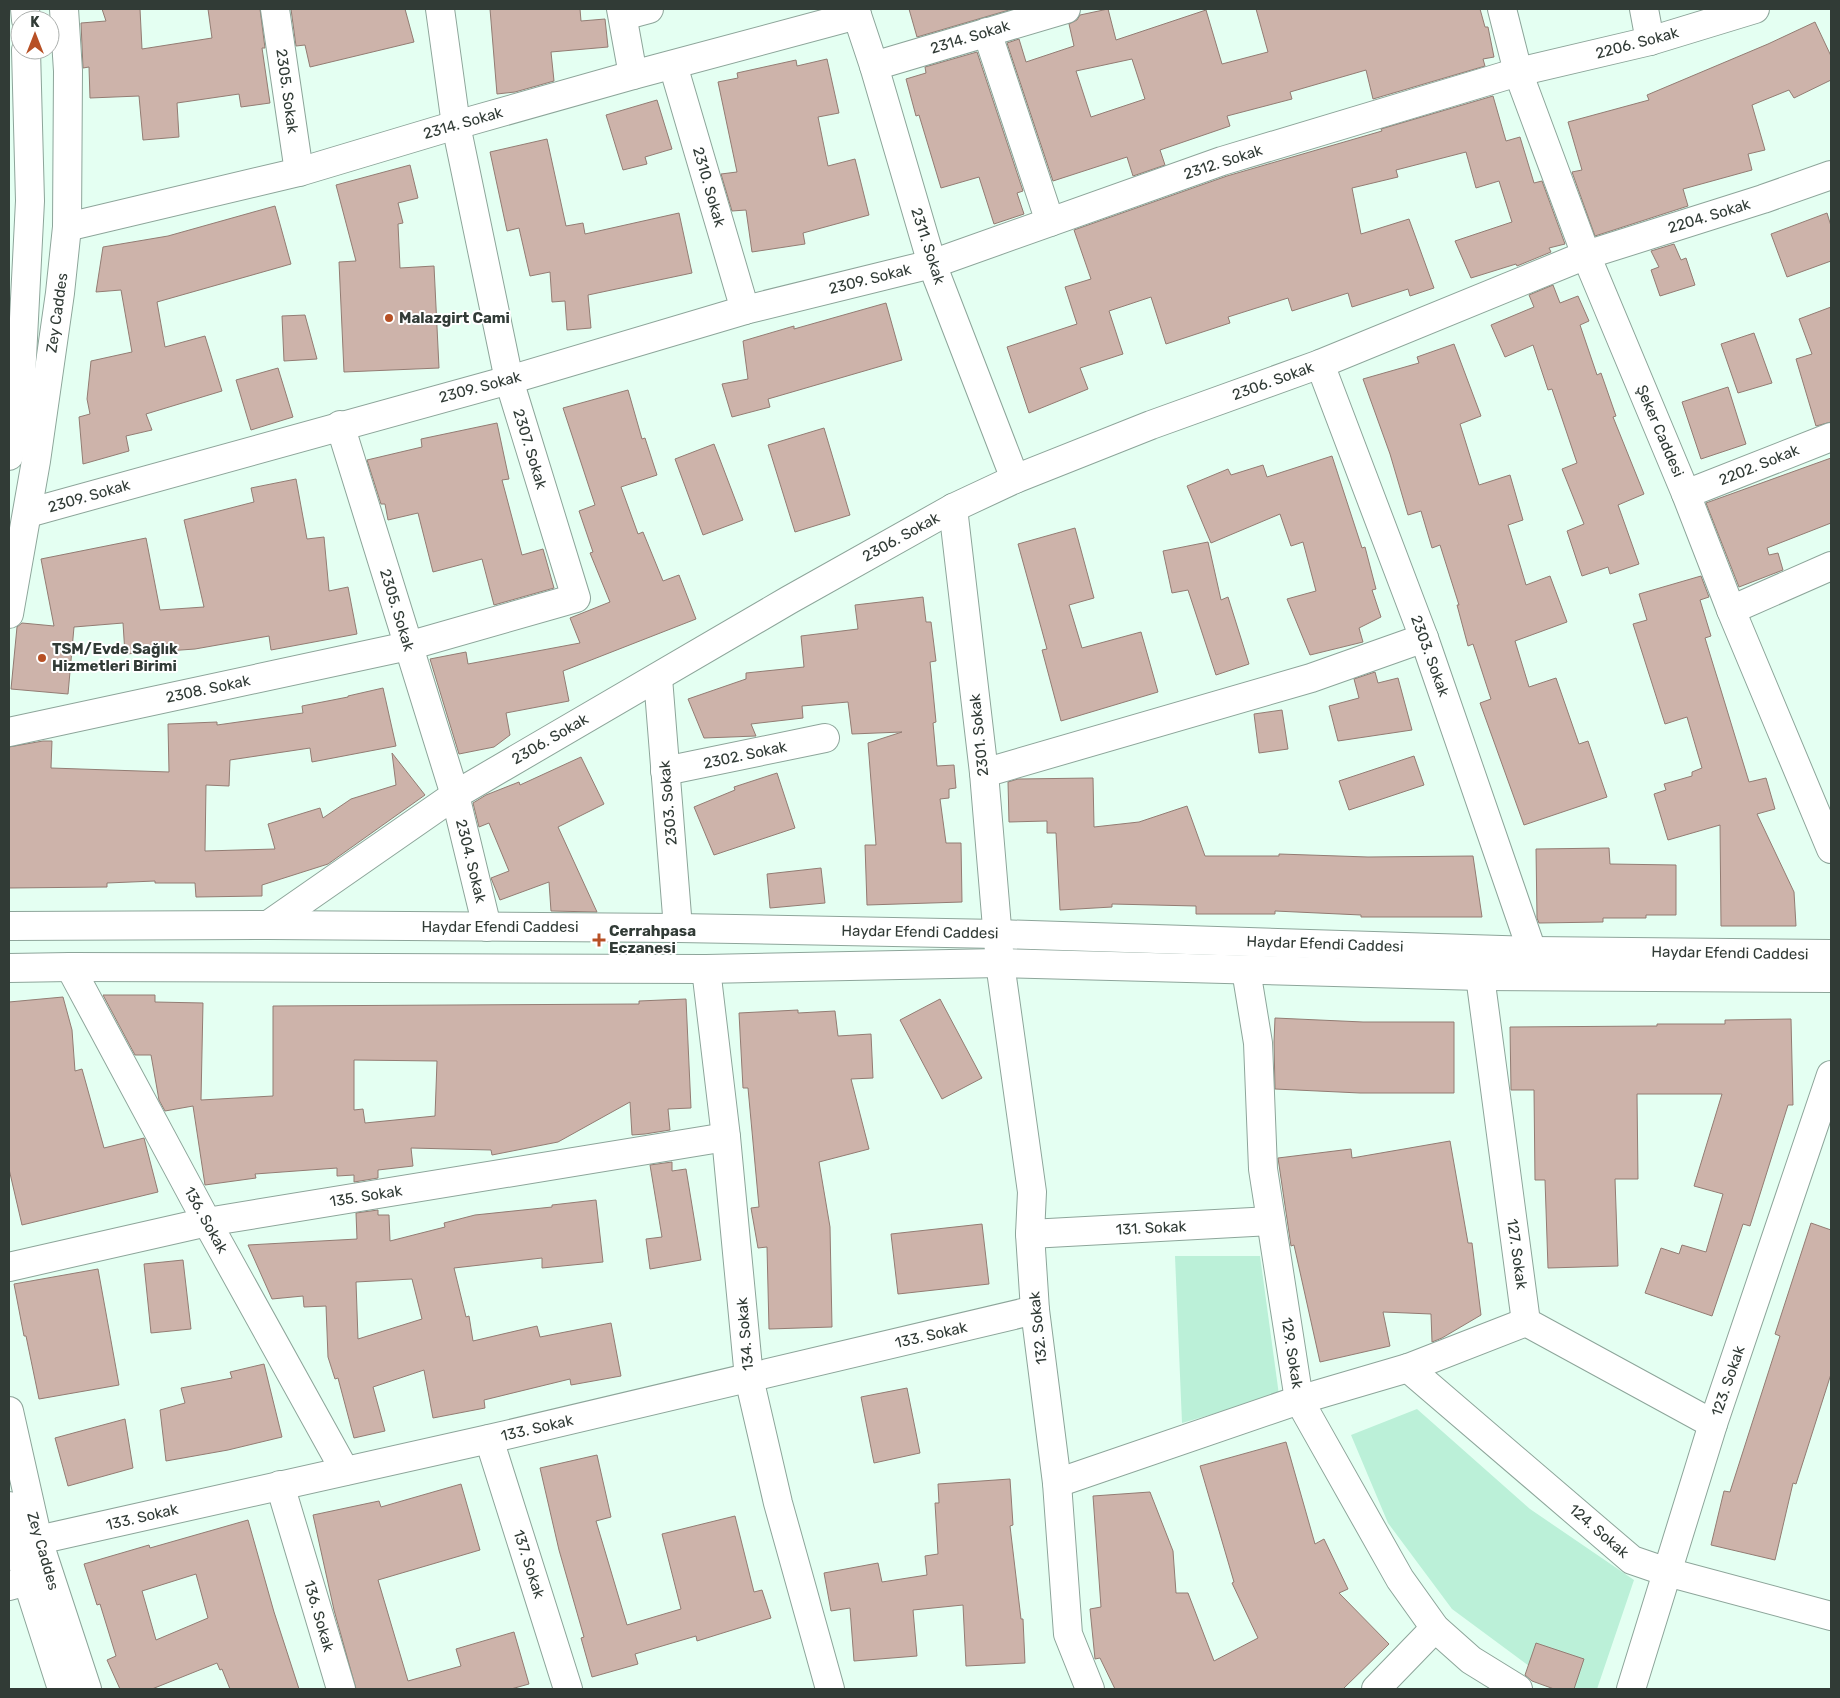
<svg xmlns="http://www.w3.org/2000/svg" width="1840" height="1698" font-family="Rubik,sans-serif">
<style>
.green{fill:#bbf0d8}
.building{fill:#cdb3aa;stroke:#937c73;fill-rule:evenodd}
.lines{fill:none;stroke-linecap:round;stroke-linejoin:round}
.minor-casing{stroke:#8da59a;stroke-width:30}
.tertiary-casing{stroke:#8da59a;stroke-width:30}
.secondary-casing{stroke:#8da59a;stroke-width:30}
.minor{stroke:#fff;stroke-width:28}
.tertiary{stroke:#fff;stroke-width:28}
.secondary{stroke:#fff;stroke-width:28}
.poi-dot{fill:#b75025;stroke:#fff;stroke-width:2}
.labels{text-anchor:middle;stroke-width:4;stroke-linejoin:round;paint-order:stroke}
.street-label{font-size:15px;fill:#313b36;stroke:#fff}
.poi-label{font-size:15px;font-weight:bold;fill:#313b36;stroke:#fff;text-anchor:start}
</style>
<rect width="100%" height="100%" fill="#e4fff2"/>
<!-- green -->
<g class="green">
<polygon points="1175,1256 1260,1256 1279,1395 1182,1423"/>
<polygon points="1417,1409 1530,1509 1634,1580 1597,1689 1560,1689 1452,1609 1388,1523 1351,1435"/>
</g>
<!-- building -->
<g class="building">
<polygon points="102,9 140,9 142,49 212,38 208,9 260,9 265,48 262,48 270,103 241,107 239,94 177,103 179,137 143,140 139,96 90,98 89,67 83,68 81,23 106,21"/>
<polygon points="291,9 405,9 414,42 310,67 305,45 296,46"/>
<polygon points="490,9 580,9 581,21 605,19 608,47 551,52 554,81 515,92 497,94"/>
<polygon points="909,9 1009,9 1009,10 917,37"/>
<path d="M1108,9L1116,40L1206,10L1222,64L1268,52L1256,9H1480L1485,27H1488L1494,57L1483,59L1485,66L1373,99L1366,70L1290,92L1292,99L1227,116L1230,126L1160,150L1165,165L1133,176L1127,157L1053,181L1007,43L1019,39L1026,62L1074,46L1069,24L1077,20L1080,15ZM1132,59L1145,99L1091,117L1076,71Z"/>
<polygon points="1815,22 1831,56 1831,80 1794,98 1789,90 1752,105 1765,150 1748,154 1752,170 1683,189 1688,206 1595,236 1572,172 1582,170 1568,122 1649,100 1647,95 1768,44"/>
<polygon points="977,52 1023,191 1017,193 1024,214 994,224 979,177 941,188 919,115 916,116 906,79 926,73 925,67"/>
<polygon points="827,59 839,113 818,117 828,166 855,159 869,215 803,233 805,244 752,252 746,210 732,211 721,174 737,172 718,82 738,78 737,73 796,60 797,66"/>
<polygon points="1493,96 1506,141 1520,137 1534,183 1542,181 1565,244 1549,248 1551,252 1517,266 1516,264 1471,278 1455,241 1512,222 1499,181 1476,188 1466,152 1396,170 1398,177 1352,188 1361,234 1409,219 1434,288 1410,296 1408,289 1352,307 1348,293 1292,311 1288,298 1228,317 1230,323 1166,344 1151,297 1109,311 1123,354 1080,368 1088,389 1029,413 1007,347 1077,324 1065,287 1091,279 1074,230 1227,176 1382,131 1381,129"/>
<polygon points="657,100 672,149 645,157 647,164 623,170 606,115"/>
<polygon points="547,139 566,226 583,223 585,234 679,213 692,273 588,295 591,328 567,330 565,301 552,302 550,272 530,276 519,228 507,231 490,152"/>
<polygon points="410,165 418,198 398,203 403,223 398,224 400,268 434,266 439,368 344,372 339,262 356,261 336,185"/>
<polygon points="275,206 291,264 157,302 165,347 205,336 222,391 146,414 152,430 126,436 129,451 83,464 79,417 90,414 87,399 91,361 132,352 121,290 96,292 103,247 168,236"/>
<polygon points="1827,213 1831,226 1831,261 1787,277 1771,234"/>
<polygon points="1674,244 1681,260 1686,258 1695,285 1660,296 1651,270 1659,267 1651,251"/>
<polygon points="1553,285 1560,303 1578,296 1589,321 1580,325 1597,375 1601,373 1616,416 1613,417 1644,494 1618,505 1639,564 1610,574 1608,567 1582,576 1567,531 1584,524 1562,469 1577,463 1552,389 1548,390 1533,345 1505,357 1491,325 1534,307 1529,295"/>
<polygon points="886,303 902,360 768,399 770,407 732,417 722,384 748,379 743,341 794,326 794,329"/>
<polygon points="1831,307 1831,422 1816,426 1796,359 1812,354 1799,319"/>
<polygon points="305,315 317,359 284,361 282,316"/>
<polygon points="1754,333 1772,383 1738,393 1721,344"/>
<polygon points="1454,344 1481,416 1460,424 1479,485 1510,475 1523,520 1508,525 1526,585 1550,576 1567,622 1515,641 1529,687 1556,678 1579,744 1588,741 1607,797 1524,825 1480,703 1491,699 1473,644 1468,646 1457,605 1459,605 1440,545 1432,548 1421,511 1408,515 1390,454 1363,379 1419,363 1417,357"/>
<polygon points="278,368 293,417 251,430 236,380"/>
<polygon points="1728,387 1746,444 1701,459 1682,402"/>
<polygon points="628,390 642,439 645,438 657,475 621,487 638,534 643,532 663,581 679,575 696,619 563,671 569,701 506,713 510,735 494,747 459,754 430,659 466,652 468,664 580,643 570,618 610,602 590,553 593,552 579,511 595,505 563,408"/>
<polygon points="497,423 509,479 502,480 522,555 543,549 554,588 494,605 482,559 433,572 418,513 388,520 385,504 381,504 367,460 422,447 421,439"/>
<polygon points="824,428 850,515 795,532 768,445"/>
<polygon points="714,444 743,520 703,535 675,459"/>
<polygon points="1332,456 1362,548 1365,547 1376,589 1372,590 1381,617 1359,628 1363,642 1310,655 1287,599 1316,591 1303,542 1291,546 1280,514 1211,543 1187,486 1228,469 1231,475 1263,465 1267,477"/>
<polygon points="1831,458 1831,523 1767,548 1769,555 1778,553 1783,570 1739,587 1706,503"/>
<polygon points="296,479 307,539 324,537 329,591 348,587 357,634 271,650 269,636 195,649 125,654 123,623 74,627 68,694 11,689 17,627 22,623 54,626 41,559 146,538 160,610 204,607 184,520 254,502 251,488"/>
<polygon points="1075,528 1094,598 1069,605 1082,648 1141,632 1158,692 1061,721 1042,650 1047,649 1018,544"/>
<polygon points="1208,542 1221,600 1228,597 1249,664 1216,675 1188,590 1172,593 1163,551"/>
<polygon points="1701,576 1709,597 1700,600 1711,636 1705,638 1749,782 1766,778 1775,809 1757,814 1794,892 1796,926 1721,926 1720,825 1668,840 1654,794 1666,790 1664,784 1692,776 1692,772 1702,768 1687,717 1665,724 1633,624 1647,620 1639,594"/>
<polygon points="923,597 926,622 931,622 936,661 930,662 936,722 933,723 937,766 954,765 956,788 949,789 949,798 940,799 946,843 961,843 962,902 867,905 865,845 876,845 868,743 902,732 852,734 848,702 802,706 803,718 751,724 756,736 704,738 688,699 746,679 746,673 804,667 801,636 858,629 855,605"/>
<polygon points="1375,672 1378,683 1398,678 1412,730 1338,741 1329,706 1359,698 1354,679"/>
<polygon points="383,688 396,746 312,762 310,748 230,760 229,786 206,785 205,851 275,849 268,824 320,808 323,818 351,799 396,785 392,753 425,795 328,864 262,885 262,896 196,897 195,883 155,883 155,881 107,883 107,887 9,888 9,747 43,741 52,741 51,768 169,772 168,724 217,722 217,725 303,713 302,706 348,697 348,696"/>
<polygon points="1282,710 1288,749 1259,753 1254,714"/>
<polygon points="1414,756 1424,785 1349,810 1339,781"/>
<polygon points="581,757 604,804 558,827 597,912 551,911 549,882 500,900 491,878 509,871 489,823 479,827 473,803 486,795 519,782 520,785"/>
<polygon points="777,773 795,828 714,855 694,807 735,790 734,787"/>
<polygon points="1093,778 1094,827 1139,822 1187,806 1205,856 1279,856 1279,854 1368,857 1473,856 1482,917 1361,917 1361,915 1275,911 1275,914 1196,914 1196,906 1112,904 1112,907 1060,910 1056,833 1047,833 1047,821 1009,822 1008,782 1018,779"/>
<polygon points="1609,848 1610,864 1676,865 1676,915 1646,915 1646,918 1603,918 1603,922 1539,923 1537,918 1536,849"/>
<polygon points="821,868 825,903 770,908 767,874"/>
<path d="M103,995H155V1002L203,1003L201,1100L273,1096V1006L639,1004V1001L686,999L691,1108L668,1109L670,1130L645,1134L632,1135L630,1102L558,1142L492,1155L491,1150L411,1148L413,1166L378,1170V1178L354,1182V1175L337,1176V1168L255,1174L256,1178L205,1185L193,1106L165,1111L159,1100L151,1055H135ZM354,1060L437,1061L435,1116L365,1123L363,1109L354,1110Z"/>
<polygon points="63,997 72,1030 75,1071 82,1069 104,1148 144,1138 158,1192 22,1225 9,1169 9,1002"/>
<polygon points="940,999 982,1078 942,1099 900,1020"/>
<polygon points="798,1010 798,1013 835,1011 838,1036 871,1034 873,1078 851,1079 869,1149 819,1162 830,1227 832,1327 769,1329 767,1247 758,1248 751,1208 759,1207 748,1088 743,1088 739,1013"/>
<polygon points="1275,1018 1363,1022 1454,1022 1454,1093 1360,1093 1275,1089 1274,1042"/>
<polygon points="1791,1019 1793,1105 1788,1105 1750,1226 1743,1224 1712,1316 1645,1293 1661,1248 1679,1254 1682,1245 1706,1252 1723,1194 1694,1186 1722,1094 1637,1094 1638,1179 1615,1179 1618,1266 1548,1268 1545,1180 1535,1180 1534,1090 1511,1090 1510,1027 1657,1026 1657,1024 1725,1024 1725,1020"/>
<polygon points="1450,1141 1468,1243 1472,1243 1481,1315 1442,1338 1432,1342 1431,1314 1383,1312 1390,1346 1320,1362 1294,1245 1291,1246 1278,1158 1351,1149 1352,1158"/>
<polygon points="672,1162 672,1171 686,1169 701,1260 650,1269 646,1239 662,1237 650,1165"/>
<path d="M596,1200L603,1262L542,1268V1258L454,1268L466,1317L469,1316L473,1341L537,1326L540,1337L611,1323L621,1376L571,1385L570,1379L484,1400L485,1408L433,1418L424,1370L373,1387L385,1431L354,1438L338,1378L335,1379L328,1357L326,1306L304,1307L303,1296L272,1299L248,1245L357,1239L356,1213L378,1210V1215H389L390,1241L445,1227L444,1223L475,1215L552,1207V1205ZM412,1279L422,1319L358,1339L356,1282Z"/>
<polygon points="1811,1223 1831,1230 1831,1374 1796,1484 1793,1483 1775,1560 1711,1545 1724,1491 1730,1492 1780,1336 1775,1334"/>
<polygon points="982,1224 989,1284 898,1294 891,1234"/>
<polygon points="183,1260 191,1329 151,1333 144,1264"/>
<polygon points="98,1269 119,1385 39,1399 26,1336 24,1336 14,1284"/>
<polygon points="264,1364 282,1437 228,1450 166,1461 160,1410 185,1403 181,1388 232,1378 230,1372"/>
<polygon points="907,1388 920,1453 874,1463 861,1397"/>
<polygon points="125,1419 133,1468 68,1486 55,1438"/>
<polygon points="1286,1442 1315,1544 1324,1539 1348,1589 1339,1593 1389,1644 1343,1689 1115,1689 1100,1658 1095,1659 1090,1609 1101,1607 1093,1496 1150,1492 1173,1551 1176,1593 1188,1593 1214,1661 1258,1638 1232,1583 1234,1582 1200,1466"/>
<polygon points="597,1455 611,1517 596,1521 627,1625 681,1609 662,1534 735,1516 754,1592 762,1590 771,1618 697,1641 696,1636 635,1654 638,1664 592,1677 581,1638 584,1637 559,1550 540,1468"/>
<polygon points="1010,1479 1013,1525 1010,1526 1021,1619 1023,1619 1025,1663 966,1666 963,1605 913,1610 917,1656 854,1661 850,1608 831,1611 824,1573 878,1563 882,1582 927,1575 925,1556 938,1554 935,1503 939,1503 938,1484"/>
<polygon points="461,1484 480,1550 378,1580 408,1681 461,1666 456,1649 514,1632 529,1684 511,1689 356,1689 334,1610 313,1515 379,1501 381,1507"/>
<path d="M248,1520L274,1612L299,1689H230L222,1669L220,1670L217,1663L152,1689H120L107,1660L116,1656L100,1604L97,1605L84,1564L149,1545L150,1548ZM196,1574L208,1618L156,1640L142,1591Z"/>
<polygon points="1536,1643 1584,1659 1574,1689 1554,1689 1532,1681 1525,1675"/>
</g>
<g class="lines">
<!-- minor casing -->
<g class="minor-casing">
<g id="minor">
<polyline points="275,9 299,172"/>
<polyline points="621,9 633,75"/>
<polyline points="855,9 874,66 932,264 1015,479"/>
<polyline points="1644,9 1650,41"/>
<polyline points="623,16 649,9"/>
<polyline points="987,32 1050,222"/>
<polyline points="673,65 745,310"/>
<polyline points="874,66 1066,9"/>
<polyline points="67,227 299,172 456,125 633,75 857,15"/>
<polyline points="1320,364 1424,638 1532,951"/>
<polyline points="340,425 455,795 487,927"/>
<polyline points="1686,494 1831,437"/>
<polyline points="953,508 984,773 1000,963 1032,1192 1030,1234 1035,1310 1057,1483 1068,1634 1090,1689"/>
<polyline points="28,513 509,380 745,310 932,264 1222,161 1518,72 1650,41 1755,9"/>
<polyline points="1731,610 1831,566"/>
<polyline points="658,678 678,928"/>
<polyline points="9,732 408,646 576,598 509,380 456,125 440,9"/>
<polyline points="665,771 825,738"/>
<polyline points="984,773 1311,678 1424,638"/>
<polyline points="268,925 455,795 789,600 953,508 1015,479 1151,425 1320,364 1586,255 1763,199 1831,175"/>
<polyline points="70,967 207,1222 345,1471"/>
<polyline points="706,969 726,1137 749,1378 778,1503 830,1689"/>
<polyline points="1246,970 1258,1043 1263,1169 1299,1400 1400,1579 1435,1628 1471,1660 1518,1689"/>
<polyline points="1480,976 1526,1322 1713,1424"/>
<polyline points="1030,1234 1271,1221"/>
<polyline points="9,1267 207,1222 726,1137"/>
<polyline points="1408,1368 1632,1560 1667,1572 1831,1616"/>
<polyline points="489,1439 568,1689"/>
<polyline points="1057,1483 1299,1400 1408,1368 1526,1322"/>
<polyline points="280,1485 341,1689"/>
<polyline points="38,1540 489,1439 1035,1310"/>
<polyline points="9,1586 49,1575"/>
<polyline points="1376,1689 1435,1628"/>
<polyline points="1631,1689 1713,1424 1831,1075"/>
</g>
</g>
<!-- tertiary casing -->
<g class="tertiary-casing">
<polyline id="tertiary" points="1502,9 1518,72 1586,255 1686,494 1731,610 1831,849"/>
</g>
<!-- secondary casing -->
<g class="secondary-casing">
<g id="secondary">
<polyline points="25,9 26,20"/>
<polyline points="9,456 20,397 30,201 26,50"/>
<polyline points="9,614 36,461 60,293 67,227 68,71 64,9"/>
<polyline points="9,926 268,925 678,928 998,934 1532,951 1831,954"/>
<polyline points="9,968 70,967 706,969 1000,963 1480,976 1831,978"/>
<polyline points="9,1411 38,1540 87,1689"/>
<polyline points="9,1506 27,1580 62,1689"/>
</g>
</g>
<!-- minor -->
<use href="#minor" class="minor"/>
<!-- tertiary -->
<use href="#tertiary" class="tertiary"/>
<!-- secondary -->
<use href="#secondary" class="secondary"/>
</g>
<!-- markers -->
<g class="poi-dot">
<circle cx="389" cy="318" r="5"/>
<circle cx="42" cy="658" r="5"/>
<path d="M596.5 932.5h5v5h5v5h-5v5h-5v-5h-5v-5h5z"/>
</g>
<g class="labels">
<!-- street labels -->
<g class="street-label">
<text transform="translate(970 37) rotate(-17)" y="5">2314. Sokak</text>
<text transform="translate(1637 43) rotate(-15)" y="5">2206. Sokak</text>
<text transform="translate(287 91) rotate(82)" y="5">2305. Sokak</text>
<text transform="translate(463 123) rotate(-16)" y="5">2314. Sokak</text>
<text transform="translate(1223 162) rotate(-18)" y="5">2312. Sokak</text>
<text transform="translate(709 187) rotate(74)" y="5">2310. Sokak</text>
<text transform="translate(1709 216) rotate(-17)" y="5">2204. Sokak</text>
<text transform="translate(928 246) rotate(72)" y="5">2311. Sokak</text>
<text transform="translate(870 279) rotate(-14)" y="5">2309. Sokak</text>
<text transform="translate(57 313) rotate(-82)" y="5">Zey Caddes</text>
<text transform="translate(1273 381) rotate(-20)" y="5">2306. Sokak</text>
<text transform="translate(480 387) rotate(-15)" y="5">2309. Sokak</text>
<text transform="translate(1660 431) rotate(67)" y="5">Şeker Caddesi</text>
<text transform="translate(530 449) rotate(73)" y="5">2307. Sokak</text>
<text transform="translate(1759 465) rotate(-22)" y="5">2202. Sokak</text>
<text transform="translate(89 496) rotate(-16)" y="5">2309. Sokak</text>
<text transform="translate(901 537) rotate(-29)" y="5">2306. Sokak</text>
<text transform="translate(397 610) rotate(73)" y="5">2305. Sokak</text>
<text transform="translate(1430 656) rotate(70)" y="5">2303. Sokak</text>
<text transform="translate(208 689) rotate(-12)" y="5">2308. Sokak</text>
<text transform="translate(979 735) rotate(-96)" y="5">2301. Sokak</text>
<text transform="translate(550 739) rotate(-30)" y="5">2306. Sokak</text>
<text transform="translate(745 755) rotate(-12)" y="5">2302. Sokak</text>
<text transform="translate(668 803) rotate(-95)" y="5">2303. Sokak</text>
<text transform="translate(471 861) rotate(76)" y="5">2304. Sokak</text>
<text x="500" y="932">Haydar Efendi Caddesi</text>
<text transform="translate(920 932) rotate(1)" y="5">Haydar Efendi Caddesi</text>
<text transform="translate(1325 944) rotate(2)" y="5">Haydar Efendi Caddesi</text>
<text transform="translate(1730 953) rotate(1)" y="5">Haydar Efendi Caddesi</text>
<text transform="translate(366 1196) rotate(-9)" y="5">135. Sokak</text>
<text transform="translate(206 1220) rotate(61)" y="5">136. Sokak</text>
<text transform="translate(1151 1228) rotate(-3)" y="5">131. Sokak</text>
<text transform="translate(1517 1254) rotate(82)" y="5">127. Sokak</text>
<text transform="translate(1038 1328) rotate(-96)" y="5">132. Sokak</text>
<text transform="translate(745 1334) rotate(-95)" y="5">134. Sokak</text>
<text transform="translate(931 1335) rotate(-13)" y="5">133. Sokak</text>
<text transform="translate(1292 1353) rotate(81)" y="5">129. Sokak</text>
<text transform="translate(1728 1381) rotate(-71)" y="5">123. Sokak</text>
<text transform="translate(537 1428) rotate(-13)" y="5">133. Sokak</text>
<text transform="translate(142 1517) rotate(-13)" y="5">133. Sokak</text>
<text transform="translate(1599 1531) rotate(41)" y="5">124. Sokak</text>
<text transform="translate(43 1551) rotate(74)" y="5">Zey Caddes</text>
<text transform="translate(529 1564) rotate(72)" y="5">137. Sokak</text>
<text transform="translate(319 1616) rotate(74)" y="5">136. Sokak</text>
</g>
<!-- poi labels -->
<g class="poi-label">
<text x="399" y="323">Malazgirt Cami</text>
<text x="52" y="654">TSM/Evde Sağlık<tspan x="52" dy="17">Hizmetleri Birimi</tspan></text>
<text x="609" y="936">Cerrahpasa<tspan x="609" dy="17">Eczanesi</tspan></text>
</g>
</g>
<!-- border -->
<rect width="1840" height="1698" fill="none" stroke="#313b36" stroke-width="20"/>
<!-- north arrow -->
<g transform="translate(35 35)"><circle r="24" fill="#ffffff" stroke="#adb1af"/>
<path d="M0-4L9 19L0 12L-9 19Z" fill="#b75025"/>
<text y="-8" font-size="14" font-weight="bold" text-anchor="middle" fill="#313b36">K</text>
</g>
</svg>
